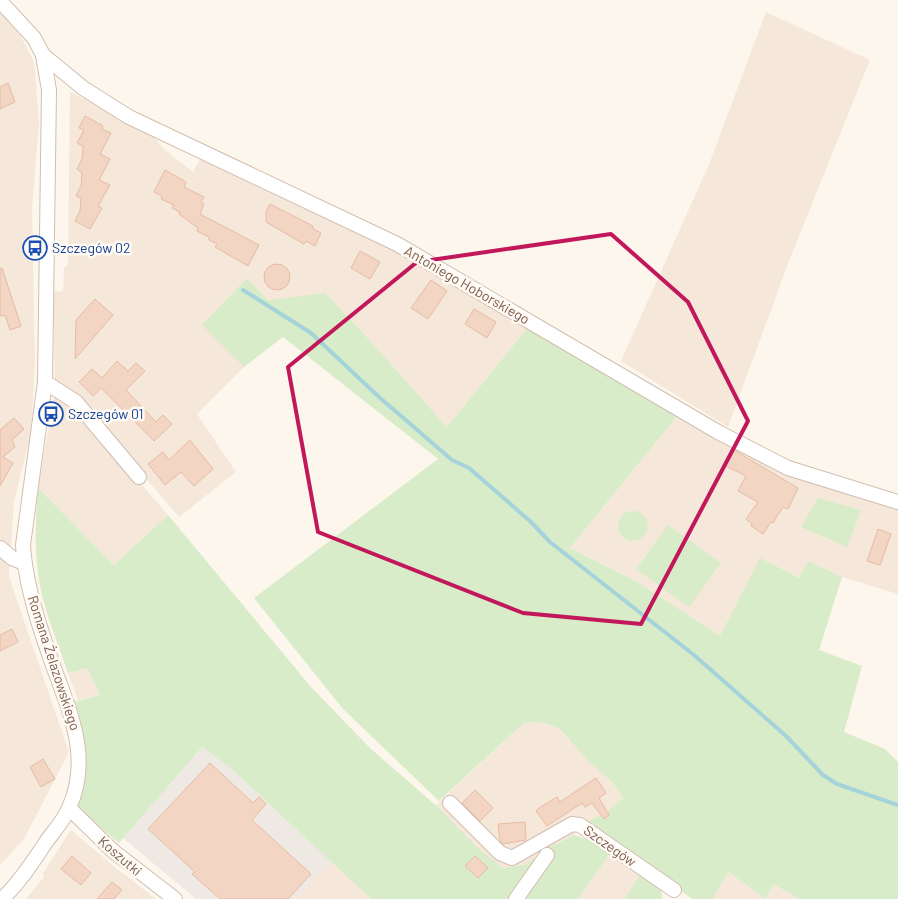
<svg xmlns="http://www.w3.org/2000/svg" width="898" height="899" font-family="Barlow,sans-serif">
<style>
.residential{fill:#f5e8da}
.industrial{fill:#efe9e4}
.green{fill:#d8ecc9}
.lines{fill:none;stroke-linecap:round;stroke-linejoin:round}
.stream{stroke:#a5d3da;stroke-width:4}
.building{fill:#f3d5c3;stroke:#e6bba3}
.minor-casing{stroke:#d1beb0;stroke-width:16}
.minor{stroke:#fff;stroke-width:14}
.marked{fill:none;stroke:#c2185b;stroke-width:4;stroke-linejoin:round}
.labels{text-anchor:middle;stroke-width:5;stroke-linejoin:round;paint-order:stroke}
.transit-label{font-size:14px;fill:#164399;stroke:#fffaf3;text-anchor:start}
.street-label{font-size:14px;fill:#7a5c4d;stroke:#fffaf3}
</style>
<rect width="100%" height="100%" fill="#fdf6ec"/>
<!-- residential -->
<g class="residential">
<polygon points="0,11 21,37 34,62 39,122 32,208 35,362 31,433 14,502 9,577 69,752 24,839 0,865"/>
<polygon points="766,12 870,60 789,261 728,427 621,361 710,162"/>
<polygon points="70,92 149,131 164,149 193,172 202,156 424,265 528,327 447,427 364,334 325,293 268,300 247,278 203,325 244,367 197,414 236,472 179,517 81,403 55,382 53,292 63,291 64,268 68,264"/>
<polygon points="55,392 109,447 168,515 114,565 38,488"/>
<polygon points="678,415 784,474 898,509 898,594 842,577 808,561 799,578 720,636 636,581 570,548"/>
<polygon points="87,668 100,695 78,701 68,673"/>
<polygon points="525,722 544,723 559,728 587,760 613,783 623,798 606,813 584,823 574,835 546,849 527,864 503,868 478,848 436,805"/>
<polygon points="71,830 111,864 156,899 26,899 44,877 43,873"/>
<polygon points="611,852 641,874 624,899 578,899"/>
<polygon points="331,861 371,899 295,899"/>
<polygon points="728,872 766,899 773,884 799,899 713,899"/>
</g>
<!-- industrial -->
<polygon class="industrial" points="202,747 234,771 331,861 295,899 196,899 123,838"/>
<!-- green -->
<g class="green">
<polygon points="247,278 268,300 325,293 364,334 447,427 528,327 678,415 570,548 636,581 720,636 760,558 799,578 808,561 842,577 819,650 862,666 844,732 885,749 898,762 898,899 799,899 773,884 766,899 728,872 713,899 692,899 654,870 584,823 606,813 623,798 613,783 587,760 559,728 544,723 525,722 439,801 343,709 254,598 438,459 283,337 244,367 202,325"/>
<path d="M38,488L114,565L168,515L311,687L371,749L439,808L478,848L503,868L527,864L546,849L574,835L596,842L611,852L578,899H371L234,771L202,747L119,843L74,805L86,768L71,700L78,701L100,695L87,668L68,673C57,640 42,607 38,573C34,544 36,516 38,488Z"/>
<polygon points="818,498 861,510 847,547 801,527"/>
<circle cx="633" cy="526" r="15"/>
<polygon points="668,525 721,563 689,607 636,569"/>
<polygon points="641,874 661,888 662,899 624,899"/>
</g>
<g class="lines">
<!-- stream -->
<polyline class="stream" points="243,290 311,333 379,397 452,460 469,468 531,522 550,542 694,655 786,736 823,775 837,784 898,805"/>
</g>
<!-- building -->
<g class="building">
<polygon points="8,83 15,102 0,109 0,87"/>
<polygon points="85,116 103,126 102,129 111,133 100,154 110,159 99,180 110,185 98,206 102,208 90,229 75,221 80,211 81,198 76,196 81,186 82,173 77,169 82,159 83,146 77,143 84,130 79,128"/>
<polygon points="165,170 186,182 184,187 204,197 201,202 204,204 200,214 259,245 248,266 215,247 217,244 209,240 209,237 197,231 198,228 179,214 180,212 172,208 174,205 161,199 162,196 154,192"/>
<polygon points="270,204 313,226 312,228 321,233 315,246 306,241 304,244 266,222 266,212"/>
<polygon points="360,251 380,262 370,279 351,268"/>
<circle cx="277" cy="277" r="13"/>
<polygon points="2,268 21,326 10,330 5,315 0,316 0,269"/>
<polygon points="431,280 447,291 428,319 411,308"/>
<polygon points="95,299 113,315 75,359 76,320"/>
<polygon points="474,309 496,322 487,338 465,324"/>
<polygon points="117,361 128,371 136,363 145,371 126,390 156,422 163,415 172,424 154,441 101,388 93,396 79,382 92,369 102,378"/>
<polygon points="14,418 24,429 12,440 15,447 3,457 13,463 0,486 0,430"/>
<polygon points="190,440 213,469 194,486 181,472 165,485 148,464 163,452 169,460"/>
<polygon points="732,449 798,488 788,509 783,507 773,523 771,522 763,534 751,526 752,524 746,519 758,502 738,491 746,476 724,465"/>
<polygon points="878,529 891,534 880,565 867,561"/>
<polygon points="12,629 18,642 0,651 0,635"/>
<polygon points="43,759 55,779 41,787 30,767"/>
<polygon points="210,763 253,803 259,797 266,804 252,820 311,874 288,899 220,899 192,874 195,872 148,829"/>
<polygon points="596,778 606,793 599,798 609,815 604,819 592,803 585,807 582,803 547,826 536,811 539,808 557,797 560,802"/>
<polygon points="475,790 493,808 480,821 462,803"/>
<polygon points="525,822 526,840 503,844 500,841 498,824"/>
<polygon points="72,856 91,873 81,885 61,869"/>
<polygon points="475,856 488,868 478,878 465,866"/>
<polygon points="112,882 122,890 114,899 97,899"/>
</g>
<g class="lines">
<!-- minor casing -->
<g class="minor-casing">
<g id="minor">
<path d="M0,1L34,38L43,55L49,90L45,382L23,545C25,581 36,617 48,651C65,703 94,753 69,808C64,820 54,831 46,842C33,862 19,883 2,899"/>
<polyline points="43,55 83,88 129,117 397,244 718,432 788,468 898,502"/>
<polyline points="45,382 76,402 139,477"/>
<polyline points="0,548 12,558 24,563"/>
<polyline points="450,803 500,853 512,858 572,824 580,825 674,890"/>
<polyline points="69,808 113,851 175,899"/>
<polyline points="516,899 547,855"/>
</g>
</g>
<!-- minor -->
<use href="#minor" class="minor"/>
</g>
<!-- marked area -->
<path class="marked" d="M611,234L688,302L748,421L641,624L523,613L318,532L288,367L417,262Z"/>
<!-- icons -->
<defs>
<g id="bus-ring" transform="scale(1.25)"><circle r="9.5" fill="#fffaf3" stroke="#1a4fb4" stroke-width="1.5"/><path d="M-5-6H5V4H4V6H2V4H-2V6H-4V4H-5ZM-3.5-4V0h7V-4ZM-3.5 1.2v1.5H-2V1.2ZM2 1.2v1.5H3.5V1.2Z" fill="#1a4fb4"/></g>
</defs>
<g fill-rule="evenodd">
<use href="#bus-ring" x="35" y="248"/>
<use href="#bus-ring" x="51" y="414"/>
</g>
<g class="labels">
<!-- transit labels -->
<g class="transit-label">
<text x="52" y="253">Szczegów 02</text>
<text x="68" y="419">Szczegów 01</text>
</g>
<!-- street labels -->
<g class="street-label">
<text transform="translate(467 285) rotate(30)" y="5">Antoniego Hoborskiego</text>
<text transform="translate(54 663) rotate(72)" y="5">Romana Żelazowskiego</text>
<text transform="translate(610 846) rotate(35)" y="5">Szczegów</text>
<text transform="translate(120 856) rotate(41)" y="5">Koszutki</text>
</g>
</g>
</svg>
